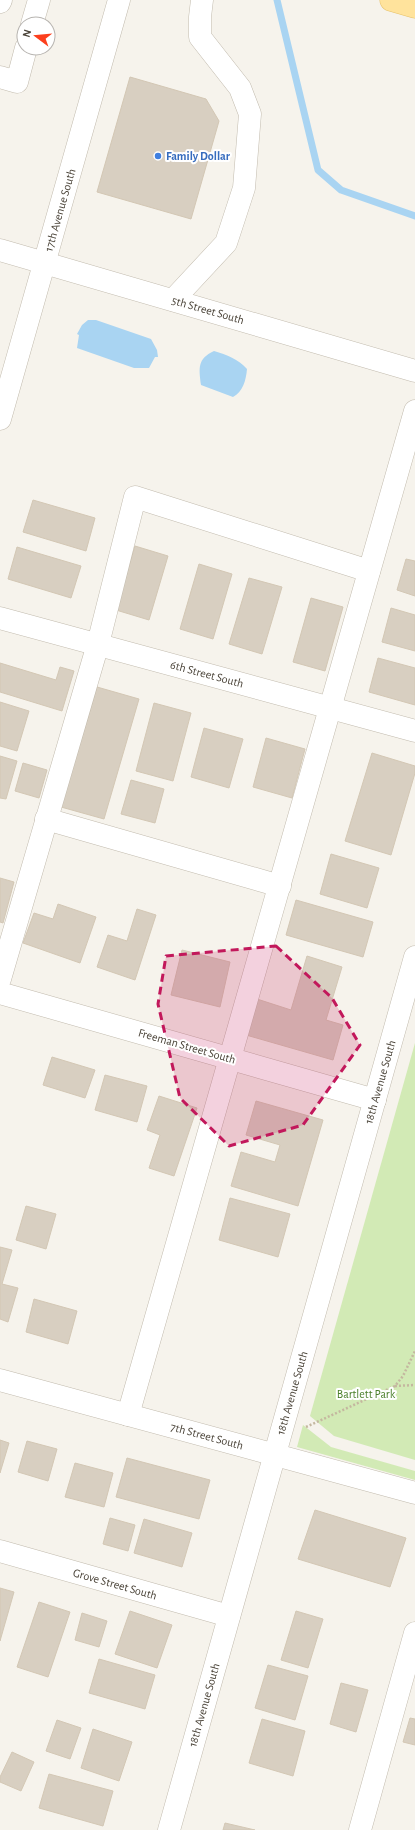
<svg xmlns="http://www.w3.org/2000/svg" width="415" height="1830" font-family="'Alegreya Sans',sans-serif">
<style>
.green{fill:#d2eab5}
.water{fill:#a9d4f2}
.lines{fill:none;stroke-linecap:round;stroke-linejoin:round}
.stream{stroke:#a9d4f2;stroke-width:7}
.building{fill:#d8cfc1;stroke:#d3c7b4}
.minor-casing{stroke:#c2bbae;stroke-width:23}
.major-casing{stroke:#e6c16a;stroke-width:23}
.path{stroke:#c4b79f;stroke-width:2.5;stroke-dasharray:2 2;stroke-linecap:butt}
.minor{stroke:#fff;stroke-width:22}
.major{stroke:#ffe39c;stroke-width:22}
.marked{fill:#c2185b;fill-opacity:0.2;stroke:#c2185b;stroke-width:3;stroke-dasharray:8 5;stroke-linejoin:round}
.shop-dot{fill:#3f7fe0;stroke:#fff;stroke-width:1.5}
.labels{text-anchor:middle;stroke-width:4;stroke-linejoin:round;paint-order:stroke}
.shop-label{font-size:12px;font-weight:bold;fill:#366cbe;stroke:#fff;text-anchor:start}
.street-label{font-size:12px;fill:#4b4439;stroke:#fff}
.park-label{font-size:12px;fill:#4a7f2a;stroke:#fff}
</style>
<rect width="100%" height="100%" fill="#f6f3ec"/>
<!-- green -->
<g class="green">
<polygon points="415,1043 415,1460 334,1436 310,1416"/>
<polygon points="303,1425 331,1447 415,1471 415,1480 297,1447"/>
</g>
<!-- water -->
<g class="water">
<polygon points="88,320 96,320 151,339 157,350 158,357 155,357 149,368 134,368 77,348 79,335 77,334 82,325"/>
<path d="M214,351C227,355 238,359 247,369C246,380 243,392 233,397L201,385C199,368 197,359 214,351Z"/>
</g>
<g class="lines">
<!-- stream -->
<polyline class="stream" points="277,0 318,170 341,190 415,216"/>
</g>
<!-- building -->
<g class="building">
<polygon points="130,77 206,99 219,121 191,219 97,192"/>
<polygon points="33,500 95,518 86,551 23,532"/>
<polygon points="135,546 168,556 149,620 116,610"/>
<polygon points="17,547 81,566 71,598 8,579"/>
<polygon points="406,559 415,561 415,596 397,590"/>
<polygon points="199,564 232,574 213,639 180,629"/>
<polygon points="249,578 282,587 262,654 229,644"/>
<polygon points="311,598 343,607 325,671 293,662"/>
<polygon points="391,608 415,615 415,651 382,642"/>
<polygon points="378,658 415,668 415,705 369,692"/>
<polygon points="0,663 56,680 60,667 74,671 62,711 0,692"/>
<polygon points="97,687 139,699 104,819 61,807"/>
<polygon points="0,702 29,711 17,751 0,746"/>
<polygon points="154,703 191,713 173,781 136,771"/>
<polygon points="204,728 243,739 229,788 191,777"/>
<polygon points="266,738 305,749 292,798 253,787"/>
<polygon points="372,753 415,766 415,773 391,855 345,841"/>
<polygon points="0,756 17,761 6,799 0,798"/>
<polygon points="23,763 47,770 39,798 15,791"/>
<polygon points="131,780 164,789 155,823 121,814"/>
<polygon points="331,854 379,868 367,908 320,894"/>
<polygon points="0,878 14,882 3,923 0,922"/>
<polygon points="296,900 373,922 363,957 286,935"/>
<polygon points="58,904 96,917 80,963 23,943 34,913 53,919"/>
<polygon points="137,909 156,915 135,980 97,967 108,935 127,941"/>
<polygon points="182,950 230,962 220,1007 171,995"/>
<polygon points="307,956 342,967 326,1020 343,1025 333,1060 246,1035 257,999 291,1010"/>
<polygon points="52,1057 95,1070 85,1098 43,1085"/>
<polygon points="105,1075 147,1086 137,1122 95,1110"/>
<polygon points="159,1096 197,1108 174,1176 149,1168 160,1135 147,1130"/>
<polygon points="256,1101 323,1120 298,1206 231,1186 241,1152 275,1162 280,1145 246,1135"/>
<polygon points="230,1198 290,1214 278,1257 219,1240"/>
<polygon points="26,1206 56,1214 46,1249 16,1240"/>
<polygon points="0,1247 12,1250 2,1284 18,1288 8,1322 0,1319"/>
<polygon points="34,1299 77,1311 68,1344 26,1332"/>
<polygon points="0,1440 9,1443 0,1473"/>
<polygon points="27,1441 57,1449 48,1481 18,1472"/>
<polygon points="127,1458 210,1480 199,1519 116,1497"/>
<polygon points="75,1463 113,1473 104,1507 65,1497"/>
<polygon points="315,1510 406,1538 390,1587 298,1559"/>
<polygon points="110,1518 135,1525 128,1551 103,1544"/>
<polygon points="144,1519 192,1533 182,1567 134,1553"/>
<polygon points="0,1588 14,1592 0,1641"/>
<polygon points="39,1602 70,1612 48,1677 17,1667"/>
<polygon points="130,1611 172,1625 157,1668 115,1654"/>
<polygon points="296,1611 323,1619 308,1668 281,1660"/>
<polygon points="82,1613 107,1621 99,1647 75,1640"/>
<polygon points="99,1659 155,1675 145,1709 89,1693"/>
<polygon points="268,1665 308,1676 295,1720 255,1708"/>
<polygon points="341,1683 368,1690 356,1732 330,1724"/>
<polygon points="410,1718 415,1719 415,1745 403,1742"/>
<polygon points="262,1719 305,1731 293,1776 249,1763"/>
<polygon points="57,1720 81,1728 70,1759 46,1751"/>
<polygon points="93,1729 132,1742 119,1781 81,1768"/>
<polygon points="12,1752 34,1762 21,1791 0,1782 0,1777"/>
<polygon points="49,1774 113,1791 103,1826 39,1808"/>
<polygon points="225,1823 255,1830 223,1830"/>
</g>
<g class="lines">
<!-- minor casing -->
<g class="minor-casing">
<g id="minor">
<polyline points="0,2 1,0"/>
<polyline points="32,24 39,0"/>
<polyline points="0,77 17,82 26,48"/>
<polyline points="0,250 415,371"/>
<polyline points="173,300 226,243 244,188 250,114 240,88 200,37 200,17 202,0"/>
<polyline points="0,419 119,0"/>
<polyline points="0,618 415,731"/>
<polyline points="46,819 280,886"/>
<polyline points="0,979 98,644 135,497 369,571"/>
<polyline points="0,993 375,1100"/>
<polyline points="0,1380 415,1493"/>
<polyline points="128,1415 415,411"/>
<polyline points="0,1551 229,1616"/>
<polyline points="169,1830 415,957"/>
<polyline points="360,1830 415,1633"/>
</g>
</g>
<!-- major casing -->
<g class="major-casing">
<polyline id="major" points="391,0 415,7"/>
</g>
<!-- path -->
<g class="path">
<polyline points="395,1386 415,1385"/>
<polyline points="306,1427 395,1386 403,1376 415,1351"/>
</g>
<!-- minor -->
<use href="#minor" class="minor"/>
<!-- major -->
<use href="#major" class="major"/>
</g>
<!-- marked area -->
<path class="marked" d="M276,946L332,998L360,1045L303,1125L229,1146L180,1098L158,1004L166,956Z"/>
<!-- markers -->
<circle class="shop-dot" cx="158" cy="156" r="4"/>
<g class="labels">
<!-- shop labels -->
<g class="shop-label">
<text x="166" y="160">Family Dollar</text>
</g>
<!-- street labels -->
<g class="street-label">
<text transform="translate(60 210) rotate(-74)" y="4">17th Avenue South</text>
<text transform="translate(208 310) rotate(16)" y="4">5th Street South</text>
<text transform="translate(207 674) rotate(15)" y="4">6th Street South</text>
<text transform="translate(187 1046) rotate(16)" y="4">Freeman Street South</text>
<text transform="translate(380 1082) rotate(-74)" y="4">18th Avenue South</text>
<text transform="translate(292 1393) rotate(-74)" y="4">18th Avenue South</text>
<text transform="translate(207 1436) rotate(15)" y="4">7th Street South</text>
<text transform="translate(115 1584) rotate(16)" y="4">Grove Street South</text>
<text transform="translate(204 1705) rotate(-74)" y="4">18th Avenue South</text>
</g>
<!-- park labels -->
<g class="park-label">
<text x="366" y="1398">Bartlett Park</text>
</g>
</g>
<!-- north arrow -->
<g transform="translate(36 36) rotate(286)"><circle r="19" fill="#ffffff" stroke="#b7b4b0"/>
<path d="M0-3L7 15L0 10L-7 15Z" fill="#fc3f1d"/>
<text y="-6" font-size="11" font-weight="bold" text-anchor="middle" fill="#4b4439">N</text>
</g>
</svg>
